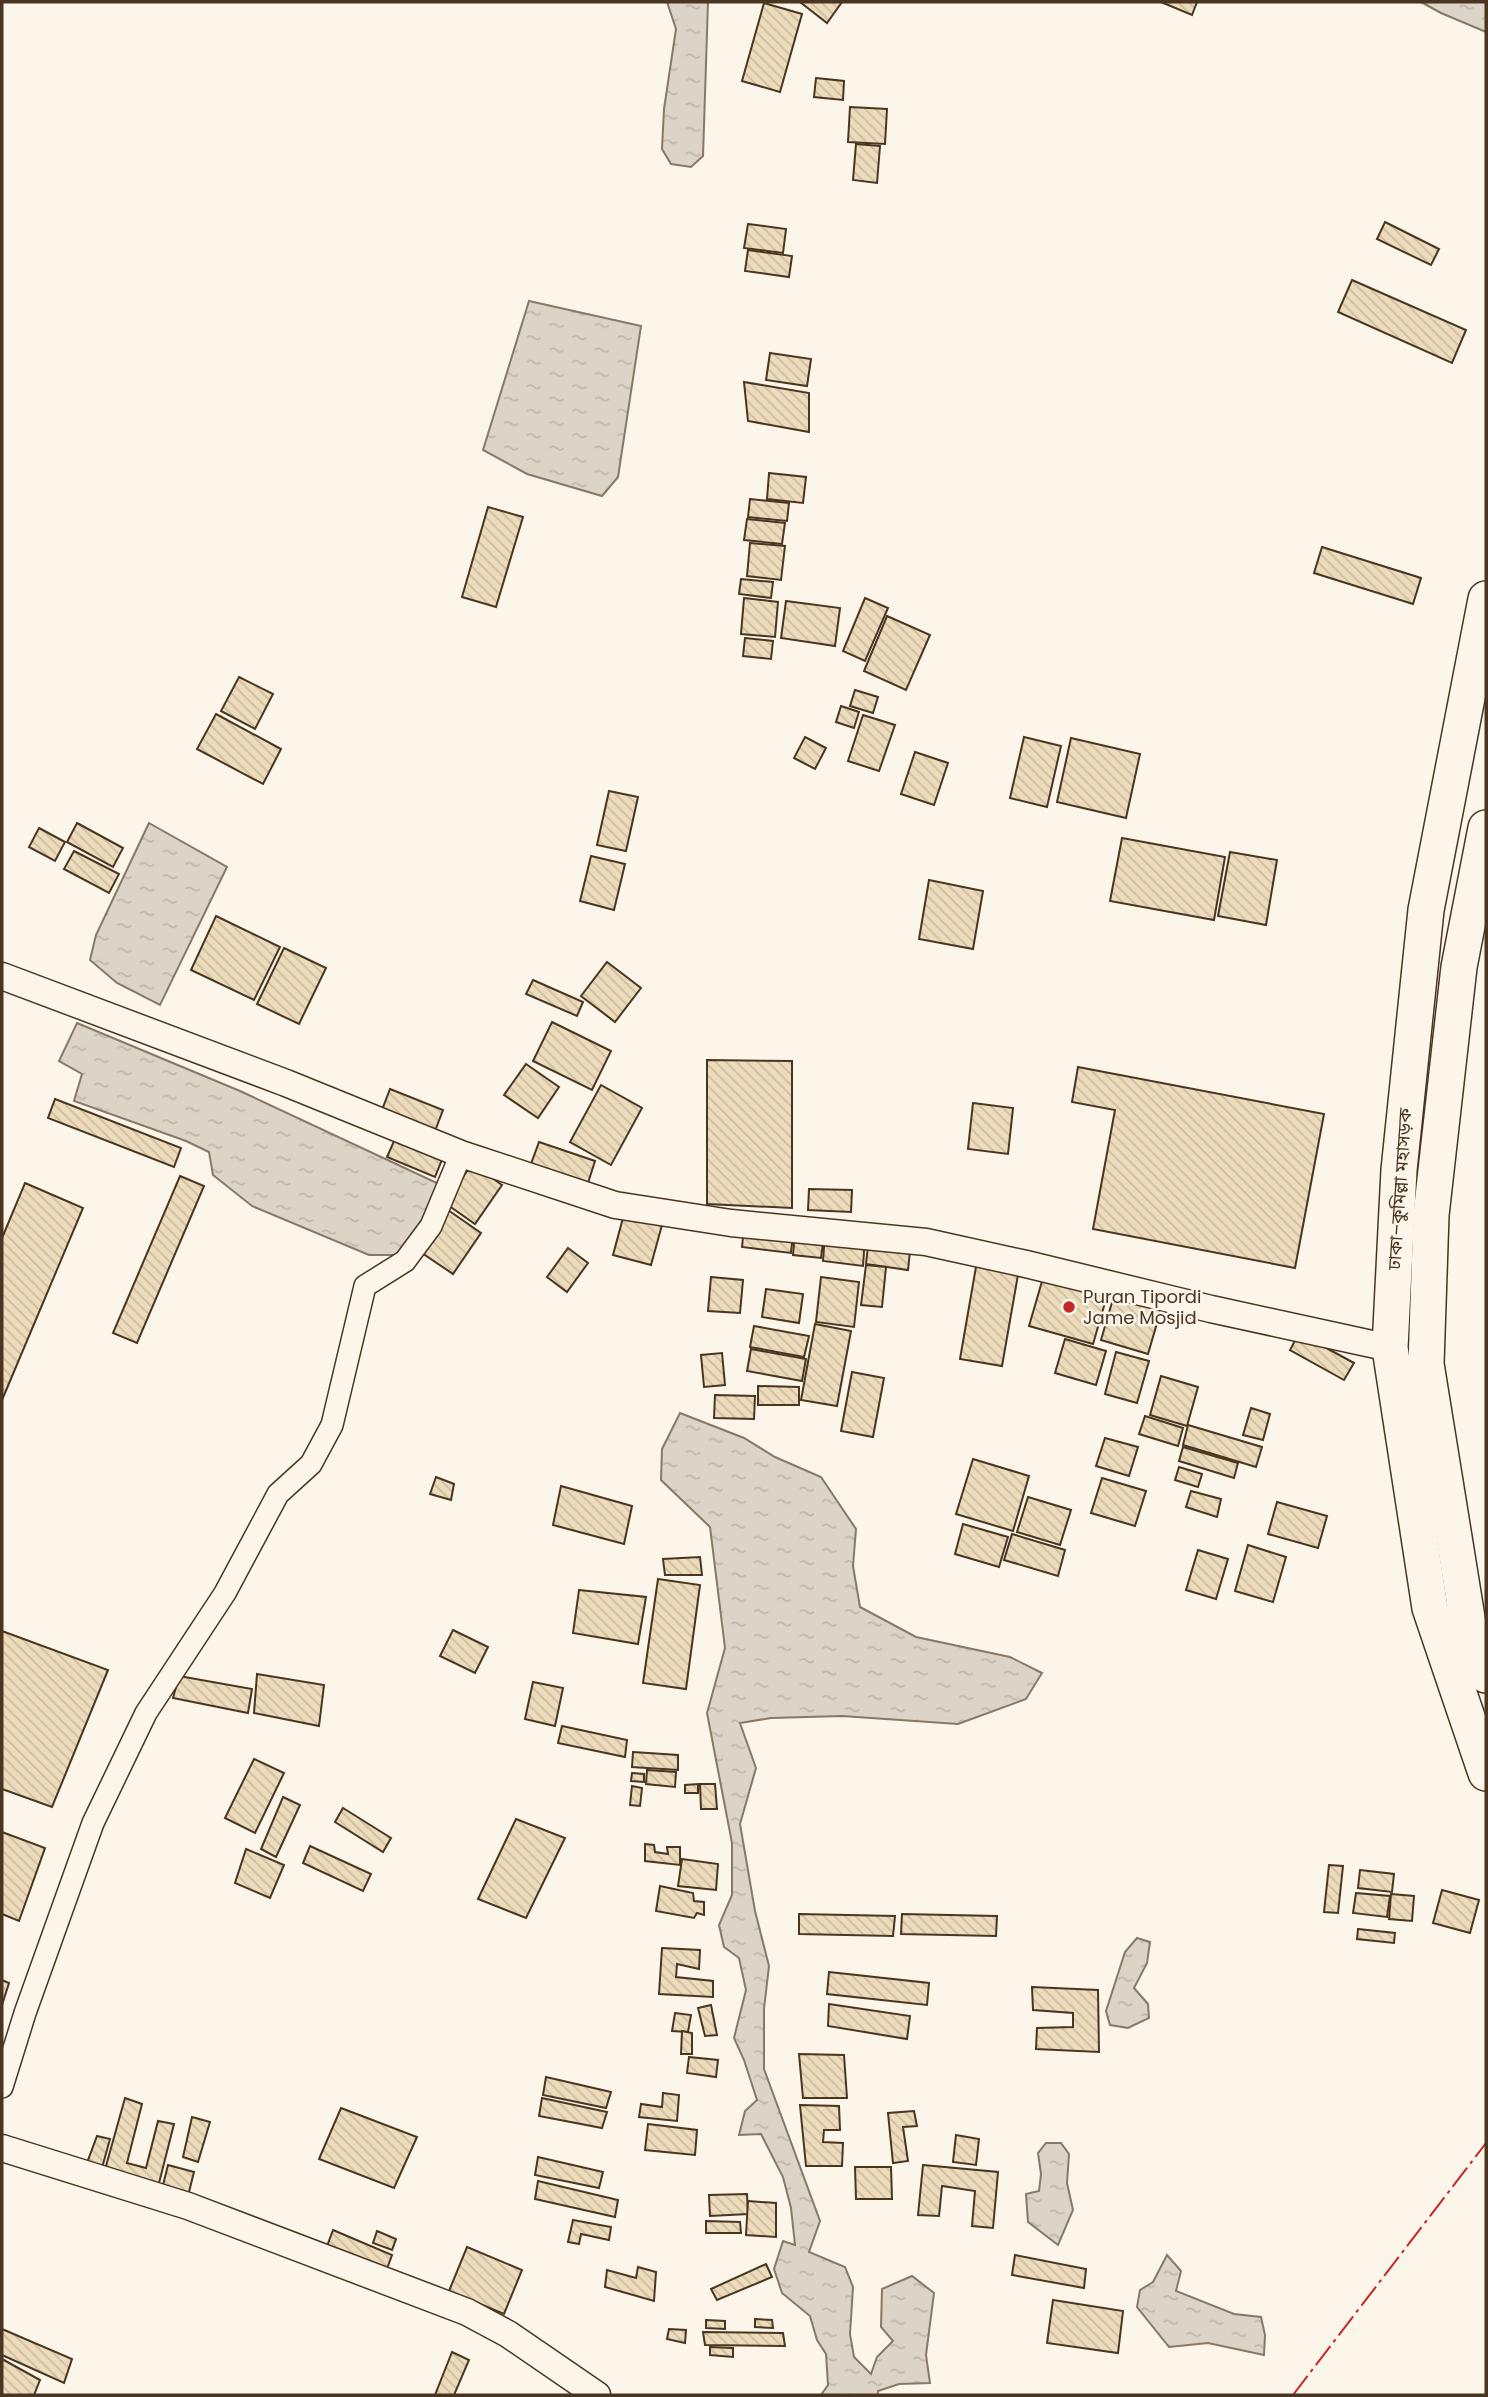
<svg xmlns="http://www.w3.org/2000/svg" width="1488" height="2397" font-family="Poppins,'Noto Sans Bengali',sans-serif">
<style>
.water{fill:url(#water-ripples);stroke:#887966;stroke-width:2}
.building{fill:url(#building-back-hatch);stroke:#4a3520;stroke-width:2}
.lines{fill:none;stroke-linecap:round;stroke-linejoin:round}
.minor-casing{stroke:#4a3520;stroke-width:24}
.tertiary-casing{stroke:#4a3520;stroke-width:29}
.trunk-casing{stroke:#4a3520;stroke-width:38}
.minor{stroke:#fbf6e9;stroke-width:21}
.tertiary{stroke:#fbf6e9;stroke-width:26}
.trunk{stroke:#fbf6e9;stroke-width:35}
.power{stroke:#c62828;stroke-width:2;stroke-dasharray:24 5 3.5 5;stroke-linecap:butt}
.poi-dot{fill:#c62828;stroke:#fbf6e9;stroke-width:2.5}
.labels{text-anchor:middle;stroke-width:5;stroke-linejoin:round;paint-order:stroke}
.street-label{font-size:18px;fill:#4a3520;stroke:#fbf6e9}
.poi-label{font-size:18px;fill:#4a3520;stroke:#fbf6e9;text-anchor:start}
</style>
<defs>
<pattern id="water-ripples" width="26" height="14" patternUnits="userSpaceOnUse" patternTransform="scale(1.75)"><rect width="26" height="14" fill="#dcd4c6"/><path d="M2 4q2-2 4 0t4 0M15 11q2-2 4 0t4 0" fill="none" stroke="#beb7aa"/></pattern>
<pattern id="building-back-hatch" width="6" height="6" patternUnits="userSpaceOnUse" patternTransform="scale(1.75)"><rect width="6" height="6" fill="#ecdcbc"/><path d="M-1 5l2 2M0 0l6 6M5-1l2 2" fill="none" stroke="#ccbda1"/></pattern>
</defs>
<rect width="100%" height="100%" fill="#fbf6e9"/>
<!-- water -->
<g class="water">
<polygon points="667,2 708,2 703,156 691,167 671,164 662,149 664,109 676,29"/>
<polygon points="1421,2 1486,2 1486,32 1441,13"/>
<polygon points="529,301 641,326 618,477 602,496 527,474 483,450"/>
<polygon points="149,823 227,867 160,1005 117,983 90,960 96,935"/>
<polygon points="77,1023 240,1091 439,1184 421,1222 398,1255 369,1255 252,1206 213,1175 209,1152 186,1141 74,1101 82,1074 59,1061"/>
<polygon points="680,1413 744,1438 775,1457 821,1477 856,1529 853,1566 860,1607 916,1637 1010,1657 1042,1673 1026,1699 958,1724 842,1716 771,1718 740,1723 756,1768 740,1824 755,1911 769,1966 764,2009 764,2069 820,2221 809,2252 845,2267 853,2287 850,2334 854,2357 871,2374 877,2357 893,2341 881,2327 882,2289 912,2276 934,2293 926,2355 930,2383 899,2384 878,2391 878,2395 821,2395 828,2385 826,2354 817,2340 810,2316 782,2293 774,2269 783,2241 795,2245 791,2208 783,2177 761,2134 739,2135 745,2111 757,2100 744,2060 734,2038 746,1990 739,1958 724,1947 719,1925 732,1895 732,1843 707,1713 725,1648 710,1527 661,1480 662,1449"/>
<polygon points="1137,1938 1150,1942 1147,1963 1134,1988 1148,2004 1149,2018 1128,2028 1110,2025 1106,2011 1125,1952"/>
<polygon points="1046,2143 1061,2143 1069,2154 1067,2183 1073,2210 1058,2245 1028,2222 1026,2194 1039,2191 1041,2174 1038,2153"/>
<polygon points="1167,2255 1181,2271 1176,2291 1234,2314 1261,2317 1265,2335 1264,2355 1208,2343 1169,2347 1137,2307 1140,2290 1153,2282"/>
</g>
<!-- building -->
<g class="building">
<polygon points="800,2 842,2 827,23"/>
<polygon points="1161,2 1197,2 1192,15"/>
<polygon points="764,3 802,14 780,92 742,81"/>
<polygon points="816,78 844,81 843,100 814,97"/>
<polygon points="850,107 887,109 885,144 848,142"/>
<polygon points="856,144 880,146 877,183 853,180"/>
<polygon points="1385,222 1439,249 1431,265 1377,239"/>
<polygon points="748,224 786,229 783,253 744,248"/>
<polygon points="748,250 792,256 789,277 745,271"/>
<polygon points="1352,280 1466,330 1452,363 1338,312"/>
<polygon points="770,353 811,359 807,386 766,380"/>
<polygon points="744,382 809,393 809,432 748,421"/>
<polygon points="769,473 806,477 803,503 767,499"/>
<polygon points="750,499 789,503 787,521 748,517"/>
<polygon points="488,507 523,517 496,607 462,597"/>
<polygon points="747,519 785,523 782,544 744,540"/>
<polygon points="750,543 785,546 781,580 747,576"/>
<polygon points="1322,547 1421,578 1413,604 1314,573"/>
<polygon points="741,579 773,582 771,598 739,594"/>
<polygon points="744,598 778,602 775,637 741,634"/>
<polygon points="865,598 888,608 865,661 843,651"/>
<polygon points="786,601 840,608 835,646 781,638"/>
<polygon points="887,616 930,635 906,690 864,671"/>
<polygon points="745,638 773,641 771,659 743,656"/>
<polygon points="239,677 273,694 255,729 221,711"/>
<polygon points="855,690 878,697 873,713 850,706"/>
<polygon points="841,706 859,712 854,728 836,722"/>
<polygon points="216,714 281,749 263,784 197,749"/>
<polygon points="863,715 895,725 879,771 848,761"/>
<polygon points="805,737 826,748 815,769 794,758"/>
<polygon points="1024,737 1061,746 1047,807 1010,798"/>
<polygon points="1071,738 1140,754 1126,818 1057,802"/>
<polygon points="915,752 948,763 934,805 901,794"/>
<polygon points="609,791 638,797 626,851 597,845"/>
<polygon points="77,823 123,848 113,867 67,842"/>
<polygon points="39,828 65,842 55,861 29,847"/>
<polygon points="1122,838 1225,857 1214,920 1110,901"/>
<polygon points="74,851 119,874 109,893 64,869"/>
<polygon points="1230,852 1277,860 1266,925 1218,916"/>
<polygon points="591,856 625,864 614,910 580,901"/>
<polygon points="929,880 983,891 973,949 919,939"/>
<polygon points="216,916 280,947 254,1000 191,970"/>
<polygon points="284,948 326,968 299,1024 257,1004"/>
<polygon points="607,962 641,988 615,1022 581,996"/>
<polygon points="533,980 583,1002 577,1016 526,994"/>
<polygon points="552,1022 611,1051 592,1090 533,1061"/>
<polygon points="707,1060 792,1061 792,1208 707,1204"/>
<polygon points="526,1064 559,1087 538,1118 504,1095"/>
<polygon points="1078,1067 1324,1114 1295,1268 1093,1229 1115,1110 1072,1102"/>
<polygon points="601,1085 642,1108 611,1165 570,1142"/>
<polygon points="390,1089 443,1110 435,1131 382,1110"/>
<polygon points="55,1099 181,1148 174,1167 48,1118"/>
<polygon points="973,1103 1013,1108 1008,1154 968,1149"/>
<polygon points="398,1132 445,1152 435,1177 387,1157"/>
<polygon points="539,1142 595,1161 588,1183 531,1164"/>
<polygon points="472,1164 502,1185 475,1224 445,1203"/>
<polygon points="180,1176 204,1186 137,1343 113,1333"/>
<polygon points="25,1183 83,1208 2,1400 2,1238"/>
<polygon points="809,1189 852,1190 851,1212 808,1210"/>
<polygon points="448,1210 481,1233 453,1274 419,1251"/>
<polygon points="624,1214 662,1225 651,1265 613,1255"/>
<polygon points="744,1228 793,1234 791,1253 742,1247"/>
<polygon points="795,1232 824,1235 821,1258 793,1255"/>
<polygon points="825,1234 865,1238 863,1266 823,1261"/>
<polygon points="869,1237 911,1242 908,1270 866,1264"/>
<polygon points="568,1248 588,1263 567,1292 547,1277"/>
<polygon points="977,1261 1019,1269 1002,1366 960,1359"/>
<polygon points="866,1265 886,1267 882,1307 861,1305"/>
<polygon points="1045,1271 1109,1289 1093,1344 1029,1326"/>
<polygon points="711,1277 743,1280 740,1313 708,1311"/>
<polygon points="821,1277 859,1282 854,1327 816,1322"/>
<polygon points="766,1289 803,1294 799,1323 762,1317"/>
<polygon points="1115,1292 1162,1306 1148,1354 1101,1340"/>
<polygon points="815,1324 851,1331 837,1406 801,1400"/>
<polygon points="754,1326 809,1336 804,1357 750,1347"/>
<polygon points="1299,1333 1354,1363 1344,1380 1290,1350"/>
<polygon points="1065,1339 1106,1351 1096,1385 1055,1373"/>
<polygon points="751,1349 806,1359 802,1381 747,1371"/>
<polygon points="1116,1352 1149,1361 1137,1403 1105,1394"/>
<polygon points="722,1353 725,1385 704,1387 701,1355"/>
<polygon points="852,1372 884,1378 873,1437 841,1431"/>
<polygon points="1161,1376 1198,1387 1187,1426 1150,1415"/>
<polygon points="758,1386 799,1387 799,1405 758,1405"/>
<polygon points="715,1395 755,1396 754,1419 714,1418"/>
<polygon points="1251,1408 1270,1414 1263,1440 1243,1435"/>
<polygon points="1145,1416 1183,1428 1178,1446 1139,1434"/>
<polygon points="1188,1425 1262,1447 1256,1467 1183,1445"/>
<polygon points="1105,1438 1138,1447 1129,1476 1096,1466"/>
<polygon points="1183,1447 1238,1463 1234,1478 1179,1461"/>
<polygon points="973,1459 1029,1476 1013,1531 956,1514"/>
<polygon points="1179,1467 1202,1474 1198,1487 1175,1480"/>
<polygon points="436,1477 454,1484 451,1500 430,1494"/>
<polygon points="1102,1478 1146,1491 1135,1526 1091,1513"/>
<polygon points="561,1486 632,1506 624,1544 553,1525"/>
<polygon points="1191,1491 1221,1499 1217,1517 1186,1507"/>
<polygon points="1028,1497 1071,1510 1060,1545 1017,1532"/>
<polygon points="1277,1502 1327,1516 1318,1548 1268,1534"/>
<polygon points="963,1524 1008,1537 999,1567 955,1554"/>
<polygon points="1012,1534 1065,1550 1058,1576 1004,1560"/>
<polygon points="1248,1545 1286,1557 1273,1602 1235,1591"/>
<polygon points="1198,1550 1228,1559 1216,1599 1186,1590"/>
<polygon points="700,1557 702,1575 665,1575 663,1559"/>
<polygon points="658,1579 700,1585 686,1689 643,1683"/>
<polygon points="579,1590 646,1597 638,1644 573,1633"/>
<polygon points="453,1630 488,1647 475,1673 440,1656"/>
<polygon points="2,1631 108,1670 52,1807 2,1789"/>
<polygon points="257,1674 324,1685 319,1726 254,1713"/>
<polygon points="179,1676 252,1689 248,1713 173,1698"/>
<polygon points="533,1682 563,1688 555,1726 525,1719"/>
<polygon points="562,1726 627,1740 625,1757 558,1743"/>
<polygon points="633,1752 678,1755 678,1770 632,1767"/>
<polygon points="254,1759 284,1773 255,1833 225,1818"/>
<polygon points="647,1770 676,1772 675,1787 646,1784"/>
<polygon points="632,1773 644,1774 644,1782 631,1781"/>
<polygon points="698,1784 698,1793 685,1793 685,1785"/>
<polygon points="700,1784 715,1784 717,1809 701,1809"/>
<polygon points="632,1786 642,1788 640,1806 630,1805"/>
<polygon points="283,1797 300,1805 276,1857 261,1849"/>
<polygon points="343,1808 391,1838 383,1852 335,1822"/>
<polygon points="516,1819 565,1838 526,1918 478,1899"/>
<polygon points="2,1832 45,1848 19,1921 2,1914"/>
<polygon points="645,1844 654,1845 655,1852 668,1854 667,1847 680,1847 680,1865 645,1861"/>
<polygon points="310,1846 371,1874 363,1891 303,1863"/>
<polygon points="246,1849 284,1865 270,1898 235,1883"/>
<polygon points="682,1859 718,1864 716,1890 678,1886"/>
<polygon points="1329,1865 1343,1866 1338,1913 1324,1912"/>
<polygon points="1360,1870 1394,1874 1392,1892 1358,1888"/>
<polygon points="660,1886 693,1893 694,1901 704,1902 704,1915 697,1913 694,1918 656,1911"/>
<polygon points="1442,1890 1479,1900 1470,1933 1433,1923"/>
<polygon points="1356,1893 1390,1896 1387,1917 1353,1913"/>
<polygon points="1391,1894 1414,1896 1412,1921 1389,1919"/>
<polygon points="799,1914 895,1916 893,1936 799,1934"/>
<polygon points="902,1914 997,1916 996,1936 901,1934"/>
<polygon points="1358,1929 1395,1933 1394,1943 1357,1939"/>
<polygon points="662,1948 700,1950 699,1969 677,1964 676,1977 713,1981 713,1997 659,1994"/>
<polygon points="829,1972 929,1983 927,2005 827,1994"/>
<polygon points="2,1980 9,1983 2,2005"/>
<polygon points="1032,1987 1098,1990 1099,2052 1036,2049 1037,2028 1073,2027 1073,2013 1033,2010"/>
<polygon points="829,2004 910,2016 907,2039 828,2026"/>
<polygon points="711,2005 717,2035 705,2036 698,2008"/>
<polygon points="675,2013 691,2015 688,2032 672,2031"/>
<polygon points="682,2031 692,2033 692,2054 681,2054"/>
<polygon points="799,2054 844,2055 847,2098 803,2098"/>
<polygon points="689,2057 718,2060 716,2077 687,2073"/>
<polygon points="546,2077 611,2092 606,2108 543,2095"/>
<polygon points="663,2093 679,2095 677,2121 639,2117 641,2104 662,2107"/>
<polygon points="125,2098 142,2104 127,2163 146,2168 158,2121 174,2124 158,2187 104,2173"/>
<polygon points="542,2098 607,2112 602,2128 539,2116"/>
<polygon points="800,2105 839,2106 840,2130 824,2130 823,2142 843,2143 842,2166 806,2166"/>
<polygon points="341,2108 417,2137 394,2188 319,2159"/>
<polygon points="914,2111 917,2126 903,2127 908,2161 893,2163 888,2113"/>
<polygon points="192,2117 210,2122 198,2162 183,2157"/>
<polygon points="648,2124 697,2130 695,2155 645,2150"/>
<polygon points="956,2135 979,2139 976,2165 953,2162"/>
<polygon points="97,2136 110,2139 102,2168 87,2163"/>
<polygon points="538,2157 603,2172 599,2188 535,2175"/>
<polygon points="168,2165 194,2172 188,2196 162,2189"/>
<polygon points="923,2165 998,2172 993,2228 972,2226 975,2191 942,2186 939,2216 918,2215"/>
<polygon points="855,2167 891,2167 892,2199 856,2199"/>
<polygon points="538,2181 618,2200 615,2217 535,2199"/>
<polygon points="747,2194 748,2214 710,2216 709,2195"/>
<polygon points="748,2201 776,2203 776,2237 746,2235"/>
<polygon points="573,2220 611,2227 609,2240 581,2234 579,2244 568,2242"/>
<polygon points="706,2221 740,2222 741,2233 706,2233"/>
<polygon points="333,2230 392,2255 385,2274 326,2249"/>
<polygon points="377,2231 396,2239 392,2250 373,2243"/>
<polygon points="467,2247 522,2270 504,2314 449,2291"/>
<polygon points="1015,2255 1086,2269 1084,2288 1012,2275"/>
<polygon points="766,2264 772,2277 717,2300 711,2289"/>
<polygon points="638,2267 656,2272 654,2301 605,2287 607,2270 636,2278"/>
<polygon points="1053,2300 1123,2311 1118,2353 1047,2343"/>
<polygon points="755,2319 772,2320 773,2328 755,2327"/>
<polygon points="706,2320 725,2321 725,2329 706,2328"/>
<polygon points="2,2329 72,2359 64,2383 2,2355"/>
<polygon points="669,2329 686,2330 685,2343 667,2339"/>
<polygon points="703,2332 783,2333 785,2346 705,2345"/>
<polygon points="710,2347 733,2348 733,2357 710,2355"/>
<polygon points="452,2352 469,2360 454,2395 435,2395"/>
<polygon points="2,2359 40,2380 34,2395 2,2395"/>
</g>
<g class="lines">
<!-- minor casing -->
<g class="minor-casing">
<polyline id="minor" points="2,2087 25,2013 93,1823 146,1713 225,1593 278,1494 311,1464 332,1425 365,1286 405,1261 431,1226 461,1154"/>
</g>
<!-- tertiary casing -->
<g class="tertiary-casing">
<g id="tertiary">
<polyline points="2,976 286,1083 461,1154 615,1205 731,1223 926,1242 1026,1264 1211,1309 1390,1348"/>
<polyline points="2,2148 188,2206 467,2312 508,2334 597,2395"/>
</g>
</g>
<!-- trunk casing -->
<g class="trunk-casing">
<g id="trunk">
<polyline points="1486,599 1426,910 1399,1170 1390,1348 1430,1608 1486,1773"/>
<polyline points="1486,828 1459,967 1431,1215 1426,1364 1468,1624 1486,1675"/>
</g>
</g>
<!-- minor -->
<use href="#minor" class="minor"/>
<!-- tertiary -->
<use href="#tertiary" class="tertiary"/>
<!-- trunk -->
<use href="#trunk" class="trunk"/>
<!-- power -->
<polyline class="power" points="1293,2395 1486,2143"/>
</g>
<!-- markers -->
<circle class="poi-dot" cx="1069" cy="1307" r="7"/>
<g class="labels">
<!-- street labels -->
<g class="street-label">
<text transform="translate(1400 1189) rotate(-86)" y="6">ঢাকা–কুমিল্লা মহাসড়ক</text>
</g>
<!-- poi labels -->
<g class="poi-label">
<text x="1083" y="1303">Puran Tipordi<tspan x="1083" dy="21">Jame Mosjid</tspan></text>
</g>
</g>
<!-- border -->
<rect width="1488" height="2397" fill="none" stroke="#4a3520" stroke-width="7"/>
</svg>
